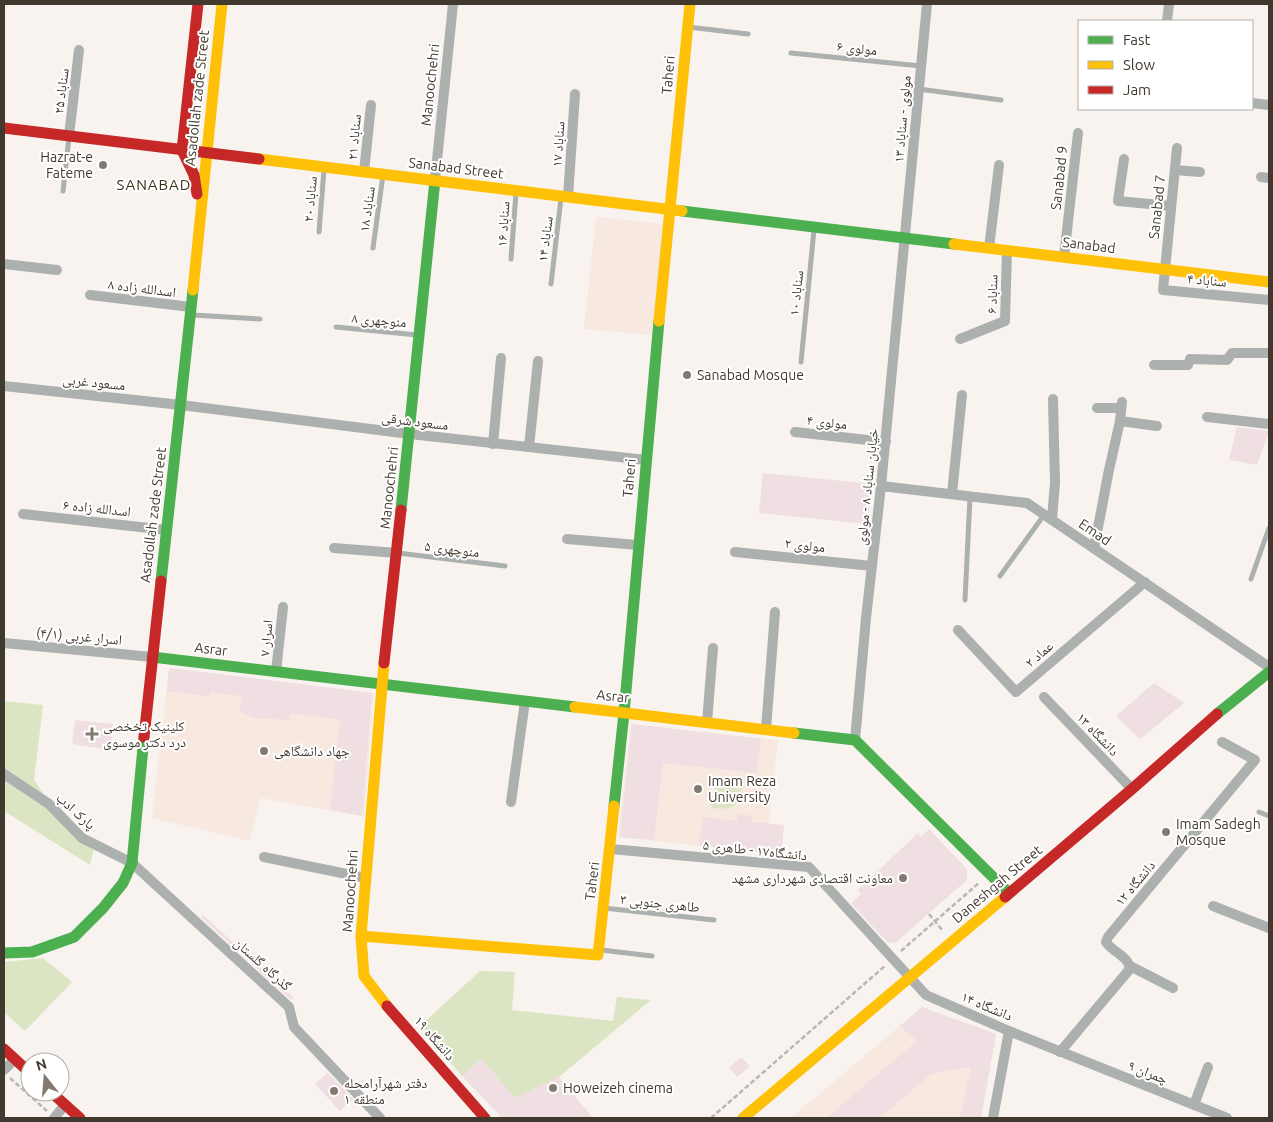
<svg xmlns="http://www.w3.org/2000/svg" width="1273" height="1122" font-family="Ubuntu,'Noto Naskh Arabic',sans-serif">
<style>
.education{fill:#f7e8e0}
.green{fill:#dbe5c3}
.building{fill:#efdee2}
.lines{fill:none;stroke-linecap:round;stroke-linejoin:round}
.path{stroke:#b7b8b5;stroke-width:2.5;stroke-dasharray:5 2.5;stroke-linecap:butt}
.lane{stroke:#acb0af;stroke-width:5}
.street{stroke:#acb0af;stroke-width:10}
.fast{stroke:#4caf50;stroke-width:11}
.slow{stroke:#ffc107;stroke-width:11}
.jam{stroke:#c62828;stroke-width:11}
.poi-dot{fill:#827a71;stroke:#fff;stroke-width:2}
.labels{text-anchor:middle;stroke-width:4;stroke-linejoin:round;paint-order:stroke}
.street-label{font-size:14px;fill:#42392e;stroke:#fff}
.poi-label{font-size:14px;fill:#42392e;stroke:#fff;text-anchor:start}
.neighbourhood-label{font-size:15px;letter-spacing:1px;fill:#3f2e16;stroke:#fff}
</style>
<rect width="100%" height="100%" fill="#f8f3ee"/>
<!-- education -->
<g class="education">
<polygon points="596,217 664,224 653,335 584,329"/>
<polygon points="169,668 374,693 364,816 260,798 250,841 152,818"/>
<polygon points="631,724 778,740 769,823 784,825 781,855 618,837"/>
<polygon points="950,1018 996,1034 981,1118 791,1118 900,1026 924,1047"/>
</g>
<!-- green -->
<g class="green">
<polygon points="4,701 43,705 34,780 69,832 96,839 90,865 4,811"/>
<path d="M716,782L742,784C740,807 734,810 712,808Z"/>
<polygon points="43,958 72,982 25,1031 4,1012 4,962"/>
<polygon points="480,971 515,972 512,1010 613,1021 617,997 651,1000 559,1077 515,1098 481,1059 462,1076 420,1026"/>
</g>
<!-- building -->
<g class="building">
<polygon points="1237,427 1269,431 1257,465 1229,460"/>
<polygon points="763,473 872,484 868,524 759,513"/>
<polygon points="169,668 372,693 362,816 330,810 340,720 290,713 290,720 255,718 239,712 242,696 210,692 209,696 167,691"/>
<polygon points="1154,683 1184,703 1140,739 1116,716"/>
<polygon points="75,720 113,724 110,750 72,744"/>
<polygon points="632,724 761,739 757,773 663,763 654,840 620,837"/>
<polygon points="737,814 752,816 751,822 784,825 781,855 699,845 703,817 737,821"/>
<polygon points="929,829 964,866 967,870 967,880 896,942 888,943 851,903 861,894 858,890 918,833 921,837"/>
<polygon points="203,915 294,998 291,1000 201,917"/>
<polygon points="922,1007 996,1034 981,1118 960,1118 971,1067 931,1074 879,1118 826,1118 917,1041 900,1026"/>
<polygon points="741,1057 750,1066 737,1077 729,1068"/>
<polygon points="481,1059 515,1098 559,1077 593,1118 502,1118 462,1076"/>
<polygon points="328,1073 353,1099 340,1111 315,1084"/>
</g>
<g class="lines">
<!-- path -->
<g class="path">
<polyline points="929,914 943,931"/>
<polyline points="901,951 980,882"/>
<polyline points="10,1078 47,1111"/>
<polyline points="711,1118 886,965"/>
</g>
<!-- lane -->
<g class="lane">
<polyline points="688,27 748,34"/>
<polyline points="791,53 921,66"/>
<polyline points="919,89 1001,100"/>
<polyline points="63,191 69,137"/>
<polyline points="319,232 324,170"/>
<polyline points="373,248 383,175"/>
<polyline points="511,259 516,193"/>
<polyline points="551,284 561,198"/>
<polyline points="193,315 260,319"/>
<polyline points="336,327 417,335"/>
<polyline points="801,362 814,230"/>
<polyline points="398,553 505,566"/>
<polyline points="1000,576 1044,515"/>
<polyline points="1251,579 1269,528"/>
<polyline points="965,600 970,497"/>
<polyline points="1259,812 1269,816"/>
<polyline points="604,908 714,920"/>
<polyline points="601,950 652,956"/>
</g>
<!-- street -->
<g class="street">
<polyline points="1167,21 1169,4"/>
<polyline points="1252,103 1269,105"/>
<polyline points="69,136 79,50"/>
<polyline points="1177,148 1163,290 1269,300"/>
<polyline points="1124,159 1118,201 1171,206"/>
<polyline points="1175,170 1200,172"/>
<polyline points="364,172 371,105"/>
<polyline points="1261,177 1269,178"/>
<polyline points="435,180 453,4"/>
<polyline points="568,197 575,94"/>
<polyline points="989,248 999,165"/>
<polyline points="1064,257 1078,133"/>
<polyline points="4,264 57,270"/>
<polyline points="90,295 191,307"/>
<polyline points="960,339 1005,321 1007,250"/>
<polyline points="1154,365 1188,365 1190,359 1227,360 1232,353 1269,353"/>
<polyline points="4,386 181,405 410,434 646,460"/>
<polyline points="1097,408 1121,408"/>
<polyline points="1207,417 1269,424"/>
<polyline points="1120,421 1157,426"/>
<polyline points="795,432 886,442"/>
<polyline points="493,444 501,358"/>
<polyline points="529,447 538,361"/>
<polyline points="881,486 1027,503 1269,667"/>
<polyline points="952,494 962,395"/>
<polyline points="23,514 167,530"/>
<polyline points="1052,519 1055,483 1053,399"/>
<polyline points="567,539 638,545"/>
<polyline points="334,548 397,553"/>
<polyline points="1094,548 1109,470 1120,421 1122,402"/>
<polyline points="735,552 872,566"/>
<polyline points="958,630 1016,692 1145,582"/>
<polyline points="4,643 152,657"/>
<polyline points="276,672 283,607"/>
<polyline points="1044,697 1132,789"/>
<polyline points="707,722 713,648"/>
<polyline points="766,729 775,612"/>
<polyline points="855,740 866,618 881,486 927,4"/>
<polyline points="4,774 49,804 82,838 132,863 289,1007 294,1027 380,1118"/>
<polyline points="511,802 525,701"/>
<polyline points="611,849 809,867 926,995 1009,1031 1227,1118"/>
<polyline points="264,857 366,878"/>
<polyline points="1213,906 1269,928"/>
<polyline points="1130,966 1173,988"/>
<path d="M1060,1052L1129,970C1132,958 1112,952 1106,942L1108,937L1255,760L1222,742"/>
<polyline points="4,1070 15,1059"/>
<polyline points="1194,1105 1208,1067"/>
<polyline points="54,1118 65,1105"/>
<polyline points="993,1118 1009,1031"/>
</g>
<!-- fast -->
<g class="fast">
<polyline points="682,211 954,244"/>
<polyline points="401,510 435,180"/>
<polyline points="161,581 193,290"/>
<polyline points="152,657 575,707"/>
<polyline points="1217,714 1269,672"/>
<polyline points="794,733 855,740 1009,893"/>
<polyline points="614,806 624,713 659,321"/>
<polyline points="4,953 32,952 74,937 103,908 123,883 132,863 144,737"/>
</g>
<!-- slow -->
<g class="slow">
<polyline points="259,159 682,211"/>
<polyline points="954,244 1269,282"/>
<polyline points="193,290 222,4"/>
<polyline points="659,321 690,4"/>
<polyline points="384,663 361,936 364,976 387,1006"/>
<polyline points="575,707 794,733"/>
<polyline points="361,936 598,955 614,806"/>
<polyline points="743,1118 1005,897"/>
</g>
<!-- jam -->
<g class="jam">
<polyline points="4,128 259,159"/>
<polyline points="197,194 194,175 182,150 198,4"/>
<polyline points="384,663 401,510"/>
<polyline points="144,737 161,581"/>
<polyline points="1005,897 1132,789 1217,714"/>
<polyline points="387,1006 485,1118"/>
<polyline points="4,1049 30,1073"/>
<polyline points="51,1092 80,1118"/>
</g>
</g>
<!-- markers -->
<g class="poi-dot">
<circle cx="103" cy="165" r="5"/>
<circle cx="687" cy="375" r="5"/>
<path d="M89.5 726.5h5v5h5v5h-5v5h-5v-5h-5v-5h5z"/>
<circle cx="264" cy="751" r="5"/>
<circle cx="698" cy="789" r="5"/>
<circle cx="1166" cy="832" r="5"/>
<circle cx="903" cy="878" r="5"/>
<circle cx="553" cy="1088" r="5"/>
<circle cx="334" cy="1091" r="5"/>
</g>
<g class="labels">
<!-- street labels -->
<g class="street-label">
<text transform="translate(857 48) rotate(6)" y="5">مولوی ۶</text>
<text transform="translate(668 75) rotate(-85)" y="5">Taheri</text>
<text transform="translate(430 85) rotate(-84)" y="5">Manoochehri</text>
<text transform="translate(61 91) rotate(-83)" y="5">سناباد ۲۵</text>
<text transform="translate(197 98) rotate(-84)" y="5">Asadollah zade Street</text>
<text transform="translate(902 119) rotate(-85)" y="5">مولوی - سناباد ۱۳</text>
<text transform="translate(354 137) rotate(-85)" y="5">سناباد ۲۱</text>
<text transform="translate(558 144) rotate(-86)" y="5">سناباد ۱۷</text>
<text transform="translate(456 168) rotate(7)" y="5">Sanabad Street</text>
<text transform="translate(1059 178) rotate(-84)" y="5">Sanabad 9</text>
<text transform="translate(310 199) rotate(-85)" y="5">سناباد ۲۰</text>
<text transform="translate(1157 207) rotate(-84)" y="5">Sanabad 7</text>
<text transform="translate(367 209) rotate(-82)" y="5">سناباد ۱۸</text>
<text transform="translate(503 224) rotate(-86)" y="5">سناباد ۱۶</text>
<text transform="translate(545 239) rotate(-83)" y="5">سناباد ۱۴</text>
<text transform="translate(1089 245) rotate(7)" y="5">Sanabad</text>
<text transform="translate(1207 280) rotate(5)" y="5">سناباد ۴</text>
<text transform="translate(142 288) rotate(7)" y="5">اسدالله زاده ۸</text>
<text transform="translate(796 293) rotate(-84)" y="5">سناباد ۱۰</text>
<text transform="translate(992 294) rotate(-88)" y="5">سناباد ۶</text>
<text transform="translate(379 320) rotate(5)" y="5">منوچهری ۸</text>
<text transform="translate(94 382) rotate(6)" y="5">مسعود غربی</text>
<text transform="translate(415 421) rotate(7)" y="5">مسعود شرقی</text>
<text transform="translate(827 422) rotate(6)" y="5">مولوی ۴</text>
<text transform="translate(629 478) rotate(-85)" y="5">Taheri</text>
<text transform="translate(867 487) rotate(-84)" y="5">خیابان سناباد ۸ - مولوی</text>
<text transform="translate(389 488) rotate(-84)" y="5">Manoochehri</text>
<text transform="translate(97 508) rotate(6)" y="5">اسدالله زاده ۶</text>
<text transform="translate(153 515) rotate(-83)" y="5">Asadollah zade Street</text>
<text transform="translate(1095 532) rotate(34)" y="5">Emad</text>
<text transform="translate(805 545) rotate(6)" y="5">مولوی ۲</text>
<text transform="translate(452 549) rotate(7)" y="5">منوچهری ۵</text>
<text transform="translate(79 636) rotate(5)" y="5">اسرار غربی (۴/۱)</text>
<text transform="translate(266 638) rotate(-84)" y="5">اسرار ۷</text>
<text transform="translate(211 649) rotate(7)" y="5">Asrar</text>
<text transform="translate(1039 654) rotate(-41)" y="5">عماد ۲</text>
<text transform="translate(613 696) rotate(6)" y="5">Asrar</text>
<text transform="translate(1098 734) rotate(46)" y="5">دانشگاه ۱۳</text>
<text transform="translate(76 811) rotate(42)" y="5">پارک ادب</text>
<text transform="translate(755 850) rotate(6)" y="5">دانشگاه۱۷ - طاهری ۵</text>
<text transform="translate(592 881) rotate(-83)" y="5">Taheri</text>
<text transform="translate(1135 883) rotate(-50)" y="5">دانشگاه ۱۲</text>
<text transform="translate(997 884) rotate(-40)" y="5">Daneshgah Street</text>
<text transform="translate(350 891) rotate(-86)" y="5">Manoochehri</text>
<text transform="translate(660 903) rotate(6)" y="5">طاهری جنوبی ۳</text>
<text transform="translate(263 964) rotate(42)" y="5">گذرگاه گلستان</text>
<text transform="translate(987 1006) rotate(23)" y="5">دانشگاه ۱۴</text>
<text transform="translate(435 1038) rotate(49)" y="5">دانشگاه ۱۹</text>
<text transform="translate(1148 1072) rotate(22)" y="5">چمران ۹</text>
</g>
<!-- poi labels -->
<g class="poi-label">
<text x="93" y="162" text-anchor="end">Hazrat-e<tspan x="93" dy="16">Fateme</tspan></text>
<text x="697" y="380">Sanabad Mosque</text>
<text x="103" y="731">کلینیک تخخصی<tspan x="103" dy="16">درد دکتر موسوی</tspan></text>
<text x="274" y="756">جهاد دانشگاهی</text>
<text x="708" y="786">Imam Reza<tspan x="708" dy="16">University</tspan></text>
<text x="1176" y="829">Imam Sadegh<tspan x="1176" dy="16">Mosque</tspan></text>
<text x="893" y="883" text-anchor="end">معاونت اقتصادی شهرداری مشهد</text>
<text x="344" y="1088">دفتر شهرآرامحله<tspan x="344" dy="16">منطقه ۱</tspan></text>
<text x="563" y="1093">Howeizeh cinema</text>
</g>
<!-- neighbourhood labels -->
<g class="neighbourhood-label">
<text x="154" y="190">SANABAD</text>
</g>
</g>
<!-- border -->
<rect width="1273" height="1122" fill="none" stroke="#42392e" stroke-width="10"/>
<!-- legend -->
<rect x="1078" y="20" width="175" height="90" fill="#ffffff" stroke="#b3b0ab"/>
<rect x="1088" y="36" width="25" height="8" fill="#4caf50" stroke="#b3b0ab"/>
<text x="1123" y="45" font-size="15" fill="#42392e">Fast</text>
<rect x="1088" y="61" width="25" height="8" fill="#ffc107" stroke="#b3b0ab"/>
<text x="1123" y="70" font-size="15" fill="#42392e">Slow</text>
<rect x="1088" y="86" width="25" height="8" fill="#c62828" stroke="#b3b0ab"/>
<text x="1123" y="95" font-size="15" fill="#42392e">Jam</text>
<!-- north arrow -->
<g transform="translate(45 1077) rotate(343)"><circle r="24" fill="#ffffff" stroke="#b3b0ab"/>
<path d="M0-4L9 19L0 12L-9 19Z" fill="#827a71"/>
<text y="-8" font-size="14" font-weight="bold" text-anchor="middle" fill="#42392e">N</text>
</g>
</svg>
